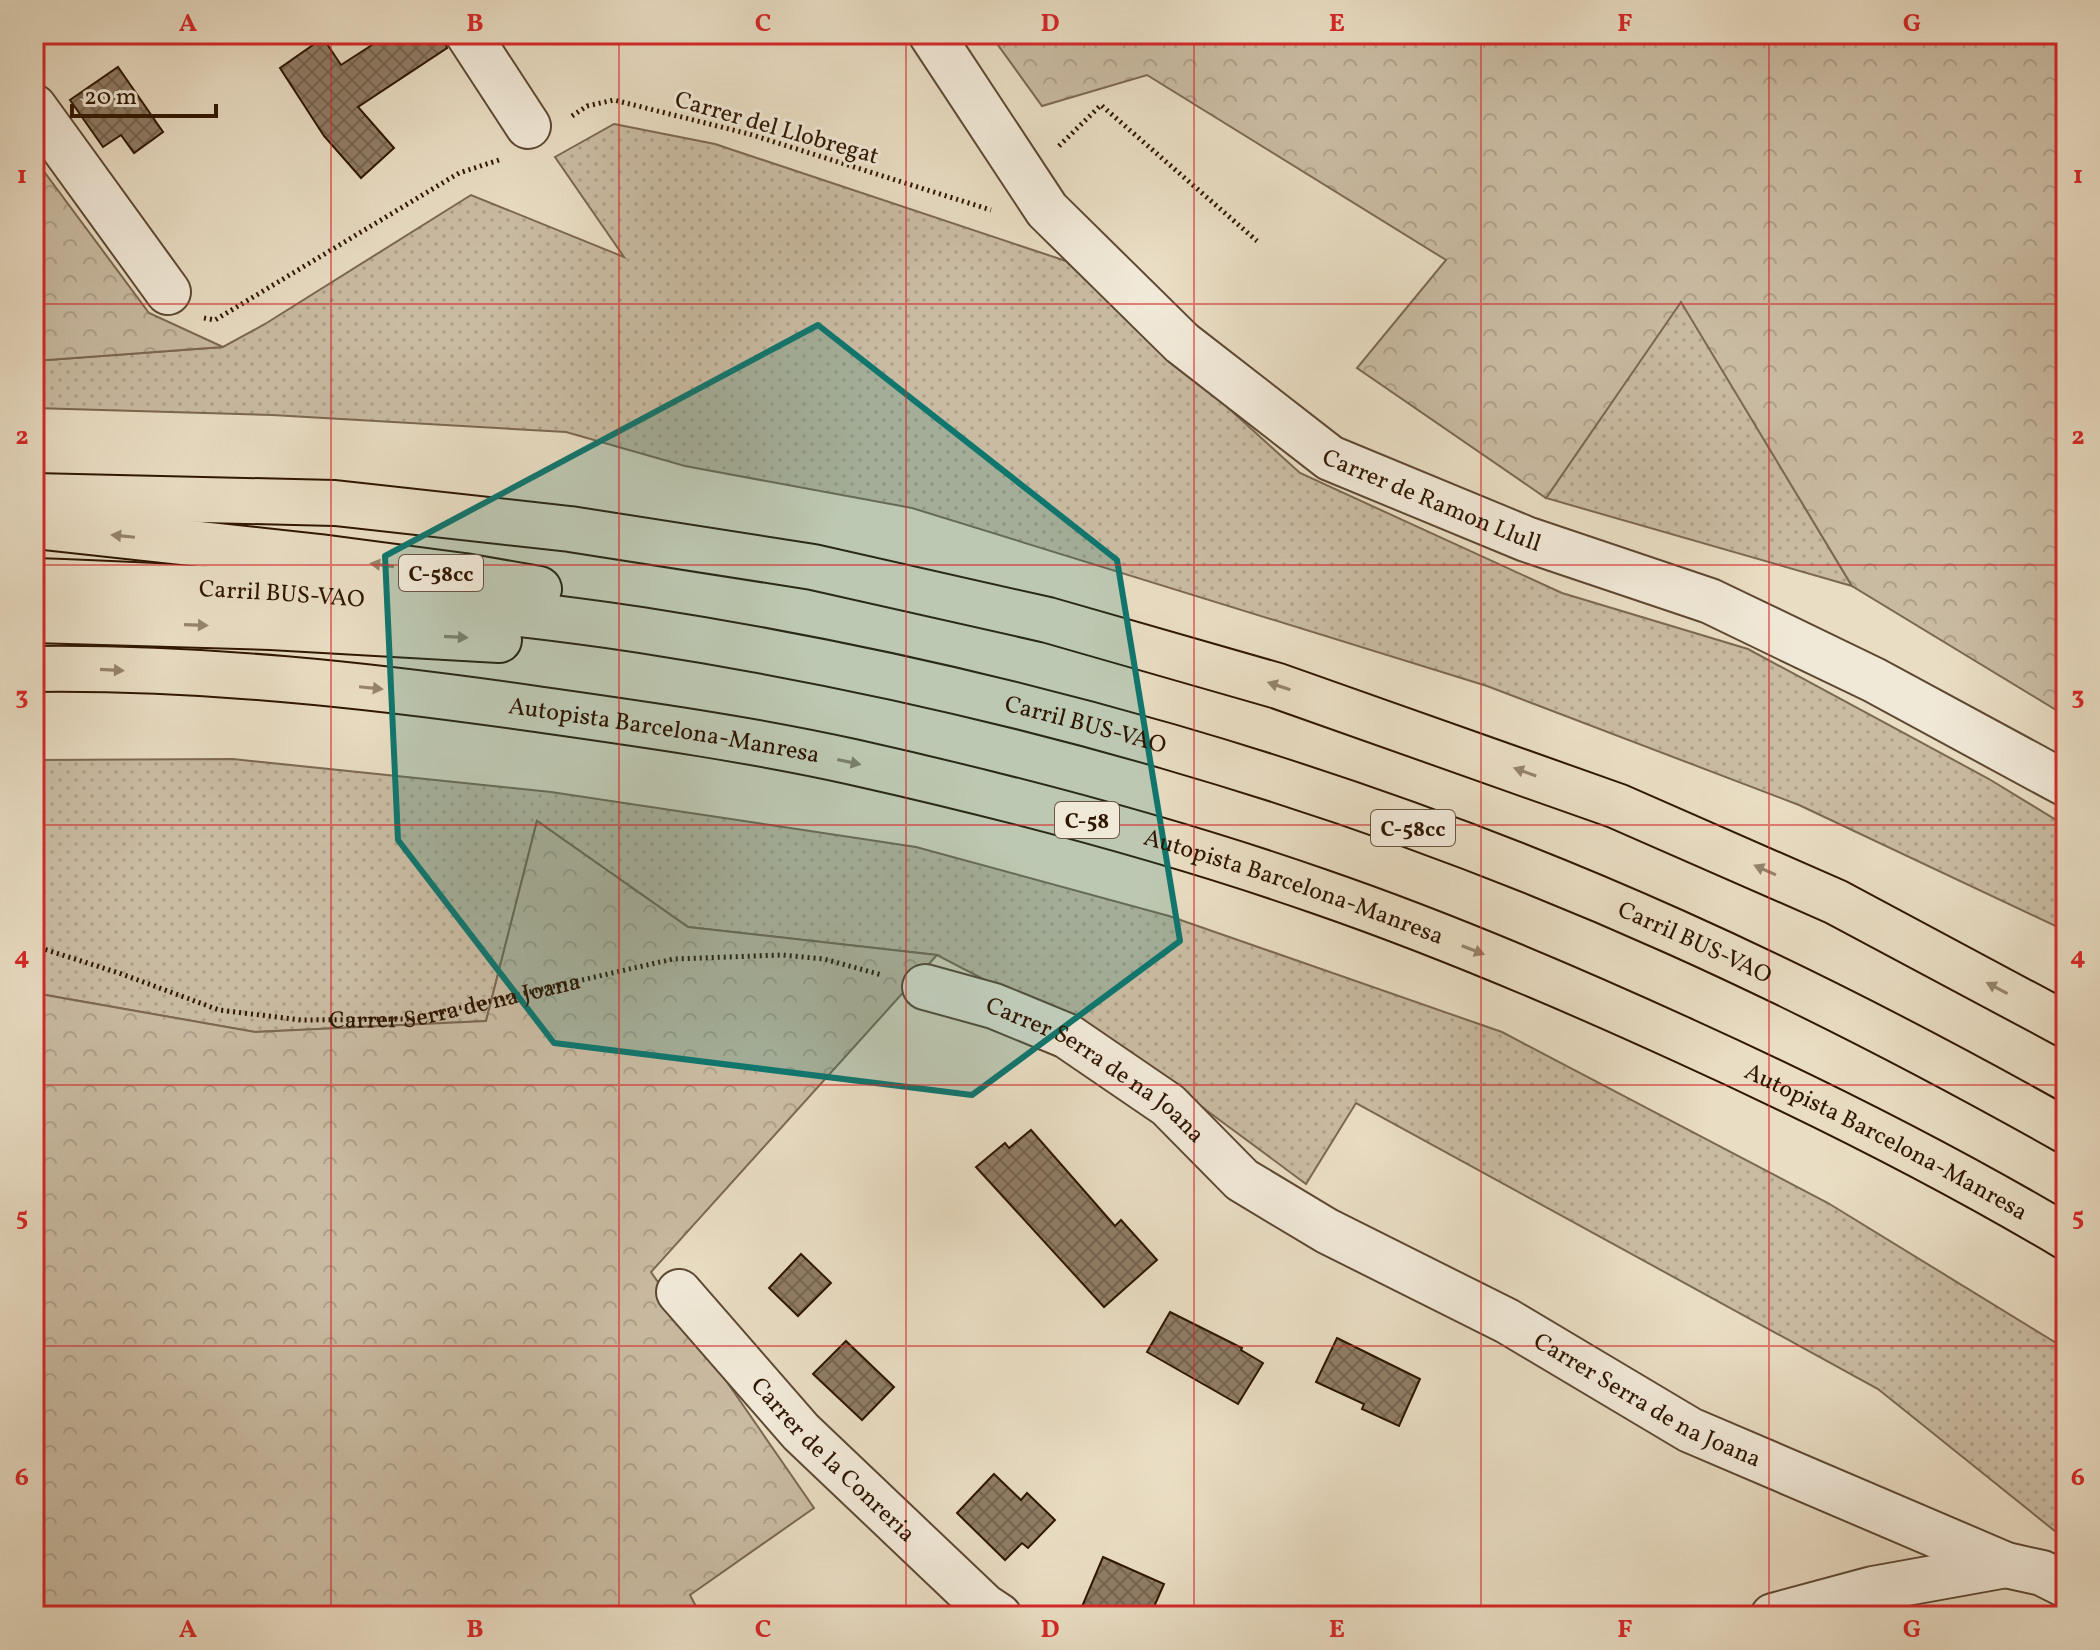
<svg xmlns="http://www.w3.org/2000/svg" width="2100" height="1650" font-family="Vollkorn,serif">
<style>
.grass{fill:url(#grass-dots);stroke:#7c6852;stroke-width:2}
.forest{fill:url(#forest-crowns);stroke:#7c6852;stroke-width:2}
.building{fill:url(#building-cross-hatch);stroke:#2f1601;stroke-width:2}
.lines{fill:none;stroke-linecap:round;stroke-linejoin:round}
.street-casing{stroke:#5e4832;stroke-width:48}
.highway-casing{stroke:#2f1601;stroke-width:48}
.path{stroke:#2f1601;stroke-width:5;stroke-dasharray:2 4;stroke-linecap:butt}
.street{stroke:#f1e9d8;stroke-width:44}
.highway{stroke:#e9ddc3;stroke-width:44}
.oneway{fill:#95836c}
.marked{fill:#0f766e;fill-opacity:0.2;stroke:#0f766e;stroke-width:6;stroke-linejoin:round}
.grid{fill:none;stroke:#d62828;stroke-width:2;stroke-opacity:0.55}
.labels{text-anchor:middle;stroke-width:6;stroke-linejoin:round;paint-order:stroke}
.shield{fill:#f1e9d8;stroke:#695542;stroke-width:2}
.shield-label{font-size:22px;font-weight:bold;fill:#2f1601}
.street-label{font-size:24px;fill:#2f1601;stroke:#f1e9d8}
.neatline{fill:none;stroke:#d62828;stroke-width:3}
.grid-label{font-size:26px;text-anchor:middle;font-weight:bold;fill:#d62828}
</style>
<defs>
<pattern id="grass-dots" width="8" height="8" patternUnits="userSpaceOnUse" patternTransform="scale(2)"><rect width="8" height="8" fill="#c9bba2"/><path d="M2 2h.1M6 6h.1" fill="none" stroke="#ada08a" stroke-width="1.8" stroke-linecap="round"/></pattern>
<pattern id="forest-crowns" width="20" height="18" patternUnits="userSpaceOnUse" patternTransform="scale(2)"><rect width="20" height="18" fill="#c9bba2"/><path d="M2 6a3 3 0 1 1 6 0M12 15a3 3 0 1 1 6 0" fill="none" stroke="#ada08a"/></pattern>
<pattern id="building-cross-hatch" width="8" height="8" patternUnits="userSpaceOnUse" patternTransform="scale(2)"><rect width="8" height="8" fill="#907d66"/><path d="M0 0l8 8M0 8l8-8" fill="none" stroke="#766552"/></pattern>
</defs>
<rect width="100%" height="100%" fill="#e9ddc3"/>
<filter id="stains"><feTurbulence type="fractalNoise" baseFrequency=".0025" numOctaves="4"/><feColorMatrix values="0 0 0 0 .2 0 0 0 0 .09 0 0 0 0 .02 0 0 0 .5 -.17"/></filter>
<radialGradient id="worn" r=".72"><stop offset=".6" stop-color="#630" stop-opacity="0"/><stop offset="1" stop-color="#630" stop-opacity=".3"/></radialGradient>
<!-- grass -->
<g class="grass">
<polygon points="614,124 715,144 1066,261 1300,473 1562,593 1748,649 1989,779 2066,826 2066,931 1799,805 1487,686 912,508 685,466 566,432 272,415 34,408 34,361 223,347 265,324 471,195 624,257 555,157"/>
<polygon points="1681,301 1852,586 1546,498"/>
<polygon points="233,759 551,792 916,847 1169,916 1502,1032 1828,1203 2066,1349 2066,1540 1878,1389 1356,1103 1306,1184 1137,1059 937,955 688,927 537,821 486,1021 255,1032 34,993 34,760"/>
</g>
<!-- forest -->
<g class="forest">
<polygon points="990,34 2066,34 2066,716 1852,586 1681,302 1546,498 1357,368 1446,260 1147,75 1042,106"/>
<polygon points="34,158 149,313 223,347 34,361"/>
<polygon points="537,821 688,927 937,955 651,1272 814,1508 690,1595 701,1616 34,1616 34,993 255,1032 486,1021"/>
</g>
<!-- building -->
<g class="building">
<polygon points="389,34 443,34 447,48 358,107 394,148 361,178 324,136 280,68 323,38 341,65"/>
<polygon points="118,67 163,132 134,153 121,135 103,147 70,100"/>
<polygon points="1031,1130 1115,1226 1121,1220 1157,1260 1104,1307 976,1167 1005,1143 1009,1148"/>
<polygon points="801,1254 831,1283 798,1316 769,1288"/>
<polygon points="1170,1312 1242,1348 1241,1350 1263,1363 1238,1404 1147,1352"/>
<polygon points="1337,1338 1420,1379 1399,1426 1362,1409 1364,1404 1316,1382"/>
<polygon points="846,1341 894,1387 862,1420 813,1374"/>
<polygon points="994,1474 1021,1500 1027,1493 1055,1520 1028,1548 1022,1543 1005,1560 957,1513"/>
<polygon points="1103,1557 1164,1584 1150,1616 1078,1616"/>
</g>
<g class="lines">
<!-- street casing -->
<g class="street-casing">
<g id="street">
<polyline points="468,34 528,126"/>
<path id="s2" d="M931,34L1047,210L1182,343L1330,458L1526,539L1710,601L1874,680L2066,784"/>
<polyline points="34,107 168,292"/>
<path id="s3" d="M925,987L994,1006L1067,1036L1168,1105L1242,1180L1327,1231L1507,1321L1690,1430L2006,1565L2042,1573L2066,1585"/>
<path id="s4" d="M679,1292L801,1432L984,1606L999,1616"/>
<polyline points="1773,1616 1873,1589 2006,1565"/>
</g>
</g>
<!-- highway casing -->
<g class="highway-casing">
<g id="highway">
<polyline points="34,496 335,503 570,529 813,567 1048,620 1278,686 1617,806 1836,902 2066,1025"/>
<polyline points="34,526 320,557 464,576 539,589"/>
<path id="s5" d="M34,581C237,588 440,600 641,630C996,685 1348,785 1675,932C1809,992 1938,1059 2066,1131"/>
<polyline points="34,620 271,627 499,640"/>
<path id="s6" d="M34,669C202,667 369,685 536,709C642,724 749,739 853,762C1009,797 1166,838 1318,891C1443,934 1565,986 1685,1041C1815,1100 1943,1164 2066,1237"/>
</g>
</g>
<!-- path -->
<g class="path">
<polyline points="572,116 587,106 614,100 749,134 991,210"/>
<polyline points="1059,146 1101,105 1257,241"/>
<polyline points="204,318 215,320 459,173 499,160"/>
<path id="s1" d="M34,946L119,973L219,1010L301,1020L412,1019L673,959L782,955L824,959L882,975"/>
</g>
<!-- street -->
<use href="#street" class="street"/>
<!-- highway -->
<use href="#highway" class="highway"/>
</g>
<!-- one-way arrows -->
<defs><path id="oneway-solid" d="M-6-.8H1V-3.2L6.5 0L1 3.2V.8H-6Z" transform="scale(2)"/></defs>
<g class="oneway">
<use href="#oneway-solid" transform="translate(123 536) rotate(-174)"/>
<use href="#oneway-solid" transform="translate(382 565) rotate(-172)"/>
<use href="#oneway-solid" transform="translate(196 625) rotate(2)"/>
<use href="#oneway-solid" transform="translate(456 637) rotate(3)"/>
<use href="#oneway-solid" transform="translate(112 670) rotate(3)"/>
<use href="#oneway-solid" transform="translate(1279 686) rotate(-162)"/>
<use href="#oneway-solid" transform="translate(371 688) rotate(6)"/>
<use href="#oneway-solid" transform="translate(849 762) rotate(12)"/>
<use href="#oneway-solid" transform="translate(1525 772) rotate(-160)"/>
<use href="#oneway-solid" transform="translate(1765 870) rotate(-156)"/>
<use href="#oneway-solid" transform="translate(1473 950) rotate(21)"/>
<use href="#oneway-solid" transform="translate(1997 988) rotate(-152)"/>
</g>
<!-- marked area -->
<path class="marked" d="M818,325L1117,560L1180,941L972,1095L554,1043L398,840L385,556Z"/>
<!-- grid -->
<path class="grid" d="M331,34V1616M619,34V1616M906,34V1616M1194,34V1616M1481,34V1616M1769,34V1616M34,304H2066M34,565H2066M34,825H2066M34,1085H2066M34,1346H2066"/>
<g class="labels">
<!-- shield labels -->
<g class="shield">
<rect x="399" y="555" width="84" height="36" rx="6"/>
<rect x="1055" y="802" width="64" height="36" rx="6"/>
<rect x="1371" y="810" width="84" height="36" rx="6"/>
</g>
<g class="shield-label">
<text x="441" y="581">C-58cc</text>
<text x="1087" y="828">C-58</text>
<text x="1413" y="836">C-58cc</text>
</g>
<!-- street labels -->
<g class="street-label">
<text transform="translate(777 127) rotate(16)" y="8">Carrer del Llobregat</text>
<text dy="8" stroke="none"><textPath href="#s2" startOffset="698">Carrer de Ramon Llull</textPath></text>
<text dy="8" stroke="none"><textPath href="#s5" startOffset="248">Carril BUS-VAO</textPath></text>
<text dy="8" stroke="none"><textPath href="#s5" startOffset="1064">Carril BUS-VAO</textPath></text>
<text dy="8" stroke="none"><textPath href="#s6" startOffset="634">Autopista Barcelona-Manresa</textPath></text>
<text dy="8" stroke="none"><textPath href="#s6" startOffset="1284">Autopista Barcelona-Manresa</textPath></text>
<text dy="8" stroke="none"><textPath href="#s5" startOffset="1712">Carril BUS-VAO</textPath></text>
<text dy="8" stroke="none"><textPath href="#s1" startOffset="434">Carrer Serra de na Joana</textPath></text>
<text dy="8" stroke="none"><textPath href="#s3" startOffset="192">Carrer Serra de na Joana</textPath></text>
<text dy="8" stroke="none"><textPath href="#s6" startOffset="1930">Autopista Barcelona-Manresa</textPath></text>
<text dy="8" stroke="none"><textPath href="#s3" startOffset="840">Carrer Serra de na Joana</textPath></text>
<text dy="8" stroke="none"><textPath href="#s4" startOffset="228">Carrer de la Conreria</textPath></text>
</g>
</g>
<!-- margin -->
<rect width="2100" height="1650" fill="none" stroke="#e9ddc3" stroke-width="88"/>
<!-- scale -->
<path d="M72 104v12h144v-12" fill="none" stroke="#2f1601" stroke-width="4"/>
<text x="84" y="104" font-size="24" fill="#2f1601" stroke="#f1e9d8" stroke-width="6" paint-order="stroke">20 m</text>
<rect x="44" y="44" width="2012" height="1562" class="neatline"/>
<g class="grid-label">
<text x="188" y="31">A</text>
<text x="475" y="31">B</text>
<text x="763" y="31">C</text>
<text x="1050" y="31">D</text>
<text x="1337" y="31">E</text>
<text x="1625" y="31">F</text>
<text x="1912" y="31">G</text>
<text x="22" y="183">1</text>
<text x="2078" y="183">1</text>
<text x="22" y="444">2</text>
<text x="2078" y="444">2</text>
<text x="22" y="704">3</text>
<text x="2078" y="704">3</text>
<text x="22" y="964">4</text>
<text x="2078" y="964">4</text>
<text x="22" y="1225">5</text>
<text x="2078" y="1225">5</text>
<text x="22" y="1485">6</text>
<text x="2078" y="1485">6</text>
<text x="188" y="1637">A</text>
<text x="475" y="1637">B</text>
<text x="763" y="1637">C</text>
<text x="1050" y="1637">D</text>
<text x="1337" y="1637">E</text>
<text x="1625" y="1637">F</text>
<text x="1912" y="1637">G</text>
</g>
<rect width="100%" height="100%" filter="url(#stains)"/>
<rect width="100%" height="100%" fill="url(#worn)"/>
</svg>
